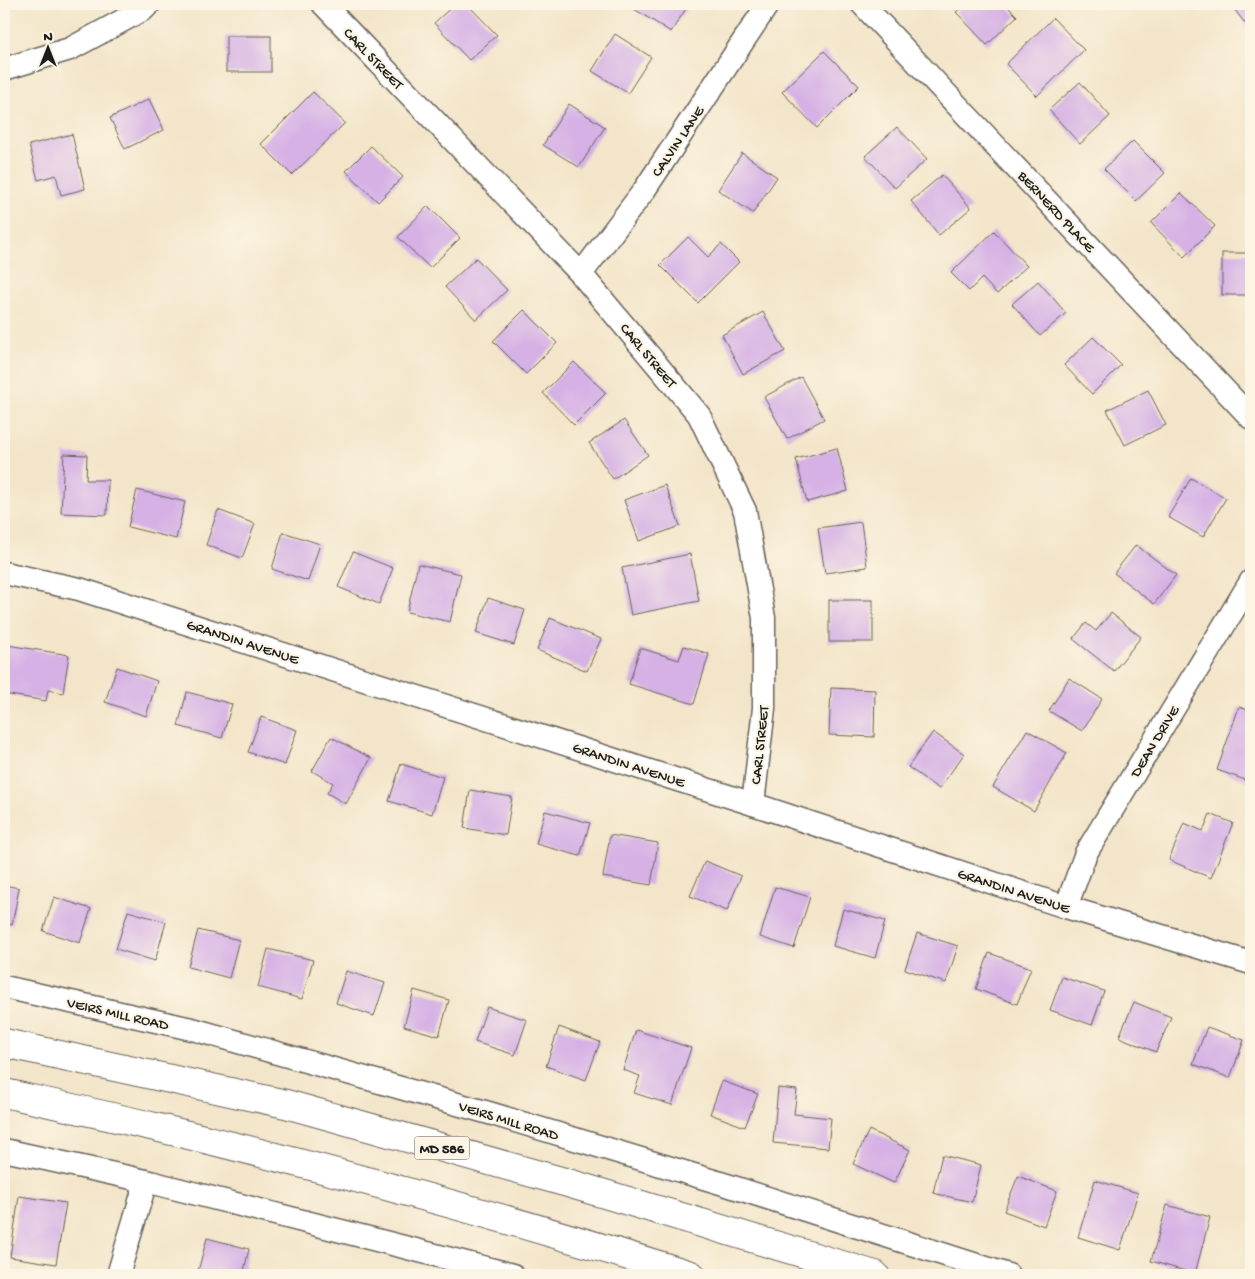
<svg xmlns="http://www.w3.org/2000/svg" width="1255" height="1279" font-family="'Gochi Hand',sans-serif">
<style>
.building{fill:#d5b1e5}
.lines{fill:none;stroke-linecap:round;stroke-linejoin:round}
.street-casing{stroke:#676259;stroke-width:25}
.primary-casing{stroke:#676259;stroke-width:30}
.street{stroke:#fff;stroke-width:22}
.primary{stroke:#fff;stroke-width:28}
.labels{text-anchor:middle;stroke-width:4.5;stroke-linejoin:round;paint-order:stroke}
.shield{fill:#fcf5e5;stroke:#5f5d58;stroke-width:1}
.shield-label{font-size:14px;font-weight:bold;fill:#1c1c1c}
.street-label{font-size:15px;fill:#1c1c1c;stroke:#fcf5e5}
</style>
<rect width="100%" height="100%" fill="#fcf5e5"/>
<filter id="ink" filterUnits="userSpaceOnUse"><feTurbulence type="fractalNoise" baseFrequency=".02" numOctaves="2"/><feDisplacementMap in="SourceGraphic" scale="10" xChannelSelector="R" yChannelSelector="G"/><feConvolveMatrix kernelMatrix="1 2 1 2 8 2 1 2 1" color-interpolation-filters="sRGB"/></filter>
<filter id="wash" filterUnits="userSpaceOnUse"><feTurbulence type="fractalNoise" baseFrequency=".0096" numOctaves="4" result="noise"/><feDisplacementMap in="SourceGraphic" scale="20" xChannelSelector="R" yChannelSelector="G"/><feGaussianBlur stdDeviation="1.12" result="paint"/><feColorMatrix in="noise" values="0 0 0 0 0 0 0 0 0 0 0 0 0 0 0 0 0 1.4 0 .05"/><feComposite in="paint" operator="in"/></filter>
<g filter="url(#wash)">
<rect width="100%" height="100%" fill="#f3e5c9"/>
<g id="blocks">
<!-- building -->
<g class="building">
<polygon points="455,4 467,4 497,35 469,60 434,23"/>
<polygon points="626,4 689,4 671,32"/>
<polygon points="965,4 1007,4 1006,5 1017,16 987,45 956,12"/>
<polygon points="1241,4 1251,4 1251,31 1234,9"/>
<polygon points="1053,18 1084,50 1037,96 1006,64"/>
<polygon points="615,34 651,57 628,93 592,71"/>
<rect x="226" y="36" width="45" height="36"/>
<polygon points="824,51 859,86 817,128 782,92"/>
<polygon points="1080,82 1110,116 1080,144 1049,110"/>
<polygon points="313,92 345,123 292,175 261,144"/>
<polygon points="149,99 164,130 125,149 110,118"/>
<polygon points="569,104 605,127 579,167 543,145"/>
<polygon points="897,127 927,159 895,188 865,156"/>
<polygon points="72,134 85,189 61,195 56,175 38,180 29,145"/>
<polygon points="1133,141 1165,173 1136,201 1104,169"/>
<polygon points="371,146 403,177 378,202 346,171"/>
<polygon points="742,153 777,177 753,213 718,190"/>
<polygon points="942,175 971,208 939,235 911,201"/>
<polygon points="1181,193 1215,226 1184,257 1151,223"/>
<polygon points="428,206 460,238 430,268 398,237"/>
<polygon points="994,231 1027,266 997,294 982,278 969,291 951,273"/>
<polygon points="688,237 708,257 721,244 739,262 698,303 660,265"/>
<rect x="1222" y="253" width="29" height="42"/>
<polygon points="476,258 507,290 476,320 445,287"/>
<polygon points="1038,281 1066,313 1040,336 1012,304"/>
<polygon points="524,310 557,343 526,374 493,341"/>
<polygon points="763,312 785,351 743,374 722,335"/>
<polygon points="1093,337 1121,365 1092,394 1064,365"/>
<polygon points="574,362 606,393 574,425 543,393"/>
<polygon points="801,377 824,419 787,439 764,397"/>
<polygon points="1148,390 1166,425 1125,445 1107,410"/>
<polygon points="624,420 648,455 613,479 589,443"/>
<polygon points="837,448 848,491 807,502 796,459"/>
<polygon points="64,454 87,455 86,480 108,480 107,515 61,513"/>
<polygon points="1191,478 1226,498 1203,537 1168,517"/>
<polygon points="665,485 680,526 639,541 624,500"/>
<polygon points="137,490 185,502 176,539 128,527"/>
<polygon points="218,510 255,524 242,558 206,545"/>
<polygon points="861,522 867,567 825,573 818,528"/>
<polygon points="283,532 320,544 308,581 272,569"/>
<polygon points="1136,545 1176,575 1154,604 1114,573"/>
<polygon points="353,552 393,568 379,604 338,587"/>
<polygon points="690,554 699,601 631,615 622,568"/>
<polygon points="418,564 461,574 450,622 407,612"/>
<polygon points="488,598 525,610 514,645 476,633"/>
<rect x="829" y="600" width="44" height="42"/>
<polygon points="1111,613 1141,637 1114,671 1073,639 1086,623 1096,631"/>
<polygon points="550,618 601,639 587,671 537,650"/>
<polygon points="7,645 69,655 63,693 48,690 46,701 4,694 4,667"/>
<polygon points="684,646 709,654 694,704 629,684 640,648 679,660"/>
<polygon points="117,667 157,681 146,716 105,702"/>
<polygon points="1069,678 1102,699 1082,731 1049,711"/>
<polygon points="831,688 875,690 874,737 829,735"/>
<polygon points="187,692 232,704 222,738 178,726"/>
<polygon points="1239,707 1251,711 1251,782 1217,770"/>
<polygon points="261,717 297,730 285,765 248,752"/>
<polygon points="1027,730 1067,753 1034,811 993,787"/>
<polygon points="933,732 964,754 939,789 908,767"/>
<polygon points="331,737 371,758 346,804 327,793 333,783 312,771"/>
<polygon points="401,764 443,777 432,814 389,801"/>
<polygon points="470,790 512,797 506,835 464,828"/>
<polygon points="545,811 590,823 580,856 536,844"/>
<polygon points="1210,814 1233,823 1211,878 1169,860 1184,823 1203,831"/>
<polygon points="610,835 658,843 651,885 603,877"/>
<polygon points="705,861 741,876 727,911 690,896"/>
<polygon points="4,885 19,888 12,925 4,923"/>
<polygon points="775,887 810,897 794,948 760,937"/>
<polygon points="54,897 91,909 80,943 43,931"/>
<polygon points="843,909 885,921 875,958 833,946"/>
<polygon points="128,911 166,922 155,961 116,949"/>
<polygon points="198,930 239,940 229,978 188,967"/>
<polygon points="917,933 958,946 946,983 905,969"/>
<polygon points="268,949 313,960 302,999 258,987"/>
<polygon points="989,953 1031,968 1017,1004 976,989"/>
<polygon points="346,971 385,983 374,1016 336,1003"/>
<polygon points="1062,977 1104,991 1092,1025 1050,1010"/>
<polygon points="414,990 449,1000 439,1036 404,1026"/>
<polygon points="1134,1002 1171,1017 1156,1052 1119,1037"/>
<polygon points="487,1007 527,1020 515,1055 475,1042"/>
<polygon points="559,1027 600,1042 586,1080 546,1066"/>
<polygon points="1207,1027 1244,1040 1230,1078 1193,1064"/>
<polygon points="636,1030 691,1048 672,1105 634,1093 640,1076 623,1070"/>
<polygon points="722,1081 758,1094 745,1127 710,1114"/>
<polygon points="778,1088 797,1090 794,1114 831,1118 828,1148 773,1143"/>
<polygon points="869,1130 910,1150 894,1183 853,1164"/>
<polygon points="942,1155 981,1165 972,1202 933,1193"/>
<polygon points="1018,1176 1057,1191 1044,1226 1004,1211"/>
<polygon points="1095,1180 1138,1193 1120,1250 1078,1237"/>
<polygon points="19,1196 66,1203 56,1264 10,1257"/>
<polygon points="1167,1205 1210,1217 1195,1274 1151,1261"/>
<polygon points="207,1238 249,1249 243,1275 197,1275"/>
</g>
</g>
</g>
<g filter="url(#ink)">
<use href="#blocks" fill-opacity="0" stroke="#676259" stroke-width="1"/>
<g class="lines">
<!-- street casing -->
<g class="street-casing">
<g id="street">
<polyline points="323,4 581,274 699,415 745,511 764,618 764,708 753,804"/>
<polyline points="862,4 1251,418"/>
<polyline points="4,69 70,49 144,9 149,4"/>
<polyline points="581,274 643,192 768,4"/>
<polyline points="4,573 79,589 753,804 1066,907 1251,963"/>
<polyline points="1066,907 1086,853 1251,581"/>
<polyline points="4,987 196,1030 489,1113 727,1185 1008,1275"/>
<polyline points="4,1150 146,1181 513,1275"/>
<polyline points="118,1275 146,1181"/>
</g>
</g>
<!-- primary casing -->
<g class="primary-casing">
<g id="primary">
<polyline points="4,1043 286,1104 568,1183 875,1275"/>
<path d="M4,1093C54,1104 105,1115 155,1127C335,1170 514,1220 691,1275"/>
</g>
</g>
<!-- street -->
<use href="#street" class="street"/>
<!-- primary -->
<use href="#primary" class="primary"/>
</g>
</g>
<g class="labels">
<!-- shield labels -->
<rect class="shield" x="414.5" y="1136.5" width="55" height="23" rx="4"/>
<g class="shield-label">
<text x="442" y="1153">MD 586</text>
</g>
<!-- street labels -->
<g class="street-label">
<text transform="translate(374 58) rotate(46)" y="5">CARL STREET</text>
<text transform="translate(677 141) rotate(-56)" y="5">CALVIN LANE</text>
<text transform="translate(1057 211) rotate(47)" y="5">BERNERD PLACE</text>
<text transform="translate(649 355) rotate(50)" y="5">CARL STREET</text>
<text transform="translate(243 641) rotate(18)" y="5">GRANDIN AVENUE</text>
<text transform="translate(1154 741) rotate(-59)" y="5">DEAN DRIVE</text>
<text transform="translate(759 745) rotate(-84)" y="5">CARL STREET</text>
<text transform="translate(629 764) rotate(18)" y="5">GRANDIN AVENUE</text>
<text transform="translate(1014 890) rotate(18)" y="5">GRANDIN AVENUE</text>
<text transform="translate(118 1013) rotate(13)" y="5">VEIRS MILL ROAD</text>
<text transform="translate(509 1120) rotate(17)" y="5">VEIRS MILL ROAD</text>
</g>
</g>
<!-- margin -->
<rect width="1255" height="1279" fill="none" stroke="#fcf5e5" stroke-width="20"/>
<!-- north arrow -->
<g transform="translate(48 48)" stroke="#fcf5e5" stroke-width="4" paint-order="stroke">
<path d="M0-4L9 19L0 12L-9 19Z" fill="#1c1c1c"/>
<text y="-8" font-size="14" font-weight="bold" text-anchor="middle" fill="#1c1c1c">N</text>
</g>
</svg>
